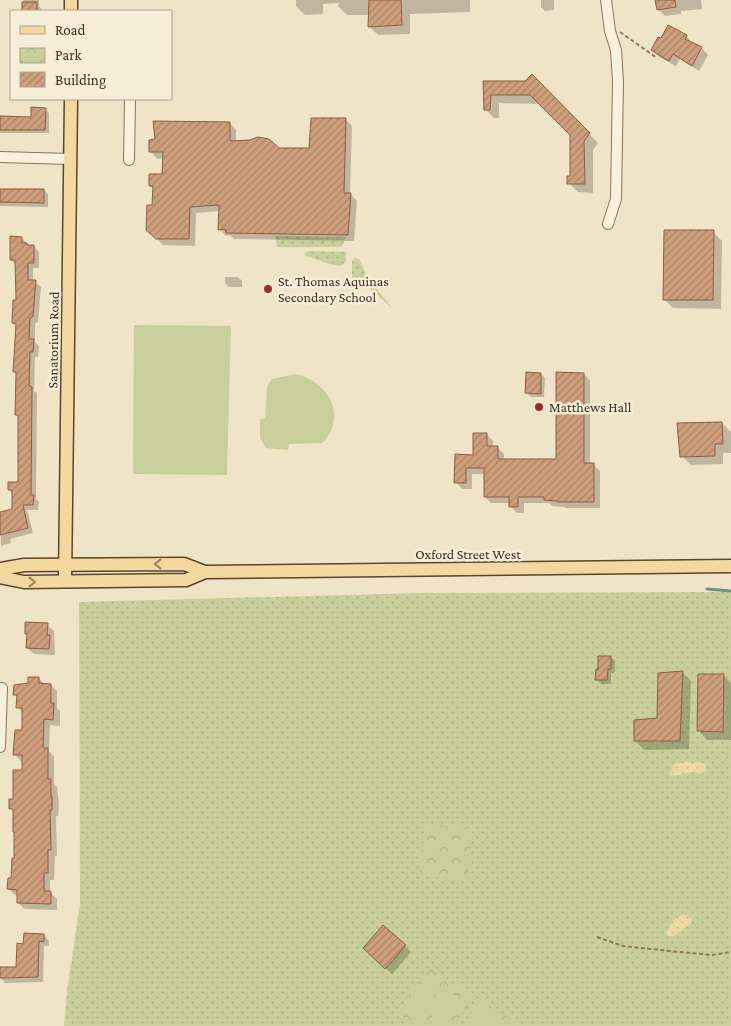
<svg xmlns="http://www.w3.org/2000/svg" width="731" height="1026" font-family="'Crimson Pro',serif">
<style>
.grass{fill:url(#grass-dots)}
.sand{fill:url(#sand-dots)}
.park{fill:url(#park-crowns)}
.pitch{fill:#c9cf9b}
.shadow{fill:#0003}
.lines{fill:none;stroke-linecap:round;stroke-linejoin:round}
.stream{stroke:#6f938a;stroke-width:3}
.building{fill:url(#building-hatch);stroke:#8d5f41}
.minor-casing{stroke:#8d765c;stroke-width:12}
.major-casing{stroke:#5b4430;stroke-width:15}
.path{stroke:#8d765c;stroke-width:2;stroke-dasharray:4 2.5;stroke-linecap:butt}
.minor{stroke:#faf1dc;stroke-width:10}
.major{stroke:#f3d9a0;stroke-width:12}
.oneway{stroke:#988460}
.poi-dot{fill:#9e2a2b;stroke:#f7eed8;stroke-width:2}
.labels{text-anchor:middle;stroke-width:5;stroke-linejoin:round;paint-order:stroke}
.poi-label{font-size:14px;fill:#3d2e20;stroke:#f7eed8;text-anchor:start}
.street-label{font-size:14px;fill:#3d2e20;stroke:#f7eed8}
</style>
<defs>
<pattern id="grass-dots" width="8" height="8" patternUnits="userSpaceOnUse" patternTransform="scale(1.25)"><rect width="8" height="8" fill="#c9cf9b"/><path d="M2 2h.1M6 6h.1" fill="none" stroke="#aeb285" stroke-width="1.8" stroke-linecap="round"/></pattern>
<pattern id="sand-dots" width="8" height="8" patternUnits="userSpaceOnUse" patternTransform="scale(1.25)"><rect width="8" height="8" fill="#ecd9a5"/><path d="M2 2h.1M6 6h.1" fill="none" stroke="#cbbb8e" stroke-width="1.8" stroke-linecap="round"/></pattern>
<pattern id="park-crowns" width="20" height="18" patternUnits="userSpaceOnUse" patternTransform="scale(1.25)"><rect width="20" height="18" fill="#c9cf9b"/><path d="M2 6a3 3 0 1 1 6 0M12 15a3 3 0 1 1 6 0" fill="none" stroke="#aeb285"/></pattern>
<pattern id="building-hatch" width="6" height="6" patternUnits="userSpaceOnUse" patternTransform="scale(1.25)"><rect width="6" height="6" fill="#cf9f7d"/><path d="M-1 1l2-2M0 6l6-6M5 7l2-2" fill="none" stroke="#a98266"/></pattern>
</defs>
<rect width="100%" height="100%" fill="#f0e4c8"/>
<!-- grass -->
<g class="grass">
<polygon points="275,236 346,237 342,247 277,247"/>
<path d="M307,251L346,252V260L343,265C334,268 316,258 306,256L304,254Z"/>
<polygon points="355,258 359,259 368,278 393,309 373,291 352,278 352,261"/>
<polygon points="731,592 731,1026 64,1026 67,992 80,903 79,602 420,593"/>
</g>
<!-- sand -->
<g class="sand">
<path d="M686,762L704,763L707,770L701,774C690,769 681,777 669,775L674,764Z"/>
<polygon points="684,914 689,917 692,920 691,923 674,936 668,936 666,933 673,920"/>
</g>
<!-- park -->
<g class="park">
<polygon points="426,823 473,829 467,881 419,875"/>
<polygon points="428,967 473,997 454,1026 417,1026 397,1013"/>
<polygon points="480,1000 521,1026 464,1026"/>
</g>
<!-- pitch -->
<g class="pitch">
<polygon points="134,325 231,326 227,475 133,474"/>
<path d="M296,374C321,380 343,404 331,431C328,436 326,440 322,443L289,444L288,450L266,448L260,438V419L265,418L267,386L272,379Z"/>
<polygon points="426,977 440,987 421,1016 406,1006"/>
<polygon points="449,992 463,1002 447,1026 436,1026 429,1021"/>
<polygon points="481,1009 495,1018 490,1026 470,1026"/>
</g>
<!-- shadow -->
<g class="shadow">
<polygon points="23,0 39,0 39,6 42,11 23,11"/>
<polygon points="296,0 470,0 470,12 410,14 410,34 378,35 369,26 370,15 347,15 338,6 339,3 323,4 323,14 305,15 296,6"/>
<polygon points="541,0 554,0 554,10 545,11 541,7"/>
<polygon points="656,0 701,0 702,9 681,11 681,14 665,16 658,9"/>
<polygon points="669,26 687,36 692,44 702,48 708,55 699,71 680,59 676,66 659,57 652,50 661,40"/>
<polygon points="532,76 598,143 593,150 593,193 578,192 569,183 572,177 571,135 540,104 499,103 499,118 494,118 485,109 484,82 526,82"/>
<polygon points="45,109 49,113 49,133 0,133 0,117 32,118"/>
<polygon points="345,119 352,126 350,194 357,201 354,241 234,239 230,235 226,236 219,229 220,211 196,213 195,246 163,245 148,229 153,206 154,190 150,186 164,176 164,158 157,159 151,152 230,123 236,130 236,142 279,150 310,149"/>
<polygon points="0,189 44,190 48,194 48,207 0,206"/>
<polygon points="713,232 722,241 721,309 673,308 664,299"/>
<polygon points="22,238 29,246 34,246 39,252 39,268 33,268 33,282 35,282 41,287 38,322 35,323 35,342 39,346 38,357 35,357 34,391 37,393 36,499 39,502 38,510 27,510 33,533 10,539 11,543 1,546 0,513 13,510 14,494 9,490 19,484 19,417 17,415 18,375 14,372 17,327 13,323 17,301 17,266 11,260"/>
<polygon points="225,277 238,277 242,281 242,287 229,287 225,283"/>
<polygon points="541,374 545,378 544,397 531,397 527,393"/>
<polygon points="584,374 590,380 590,464 593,464 600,471 600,508 566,508 564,507 552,506 549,503 524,503 524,513 517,513 510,506 510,503 491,503 485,497 485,474 472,474 472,489 462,489 456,482 487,435 493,441 493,447 497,447 504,454 504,460 557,460"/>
<polygon points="722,423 731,432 731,453 723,453 723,464 691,465 682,456"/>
<polygon points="47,625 54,631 55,655 34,654 27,648 28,636 26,633"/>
<polygon points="611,657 615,661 615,672 611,673 611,684 601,684 597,680"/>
<polygon points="682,672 691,681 689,749 644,750 635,741 658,719"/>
<polygon points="724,676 731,683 731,740 707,740 699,731"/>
<polygon points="39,678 45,685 51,685 57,691 57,708 60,711 60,726 50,725 49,751 54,756 54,784 57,787 59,804 58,816 56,816 57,856 55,856 54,880 50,880 50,892 57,899 57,910 25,909 18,903 18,896 15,895 9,889 12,879 15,859 15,812 10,808 23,772 23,761 21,761 14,754 23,731 23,713 18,707 18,698 15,695"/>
<polygon points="44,935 49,941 49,946 44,946 43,982 5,983 0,977 0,968 17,968 25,945"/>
<polygon points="405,946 411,952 392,974 371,955"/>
</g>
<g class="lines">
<!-- stream -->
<polyline class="stream" points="707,589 731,591"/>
</g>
<!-- building -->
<g class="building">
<polygon points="369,0 401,0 402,25 368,27"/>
<polygon points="655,0 675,0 676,7 657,10"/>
<rect x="22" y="2" width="15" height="9"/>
<polygon points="668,25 687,35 685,39 702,47 692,66 673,54 669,61 651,50 658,37 661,38"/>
<polygon points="532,74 590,133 584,141 585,184 567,184 567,176 570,176 570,135 530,95 491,95 490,110 484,110 483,81 525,81"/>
<polygon points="31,107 46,108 45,130 0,130 0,116 31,117"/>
<polygon points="311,118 346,118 344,193 351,193 348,235 226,233 225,229 218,230 219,205 190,207 189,239 156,239 146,230 147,205 152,205 153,186 149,186 149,174 162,174 163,152 149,152 149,140 155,139 153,121 230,122 230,141 250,140 258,137 269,139 279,148 309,148"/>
<polygon points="0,189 44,189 44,203 0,202"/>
<polygon points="664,230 714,230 713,300 663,300"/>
<polygon points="10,236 22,237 22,243 27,243 27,245 34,245 34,263 28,263 28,280 36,280 33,316 30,318 29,339 34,339 33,352 30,352 29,386 32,387 31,495 34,495 33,505 23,505 28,528 0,535 0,512 12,509 12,490 8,490 8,482 18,482 18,415 15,415 16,372 13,372 16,324 12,323 13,300 16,300 15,260 10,260"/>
<polygon points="526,372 541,373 541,394 525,393"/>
<polygon points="556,372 584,373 584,463 594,463 594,502 558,502 558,501 544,500 544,497 518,497 518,507 509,507 509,497 484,497 484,468 466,468 466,483 454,483 455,454 473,455 473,433 487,433 487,446 498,446 498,459 556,459"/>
<polygon points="722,422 723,444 715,444 715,456 680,457 677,423"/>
<polygon points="25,622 48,623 47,635 50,635 49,649 26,648 27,634 25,634"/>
<polygon points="598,656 611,656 611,669 608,669 607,680 595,680 596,669 598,669"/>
<polygon points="683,671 680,741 634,741 634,720 657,718 658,673"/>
<polygon points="698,674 724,674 723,732 697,731"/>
<polygon points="28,677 39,677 39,683 51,684 51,703 54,703 53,720 44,719 43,748 48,748 48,779 51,779 51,796 52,796 52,810 50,810 51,850 48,850 48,873 44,873 44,891 51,891 51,904 17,903 17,890 7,889 8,878 11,878 12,858 14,858 14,832 13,832 13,809 9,809 9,799 13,799 13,770 22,770 22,755 13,755 15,730 22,730 22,708 16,708 17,695 13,695 14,685 28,683"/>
<polygon points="383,925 406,945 385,969 363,948"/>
<polygon points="24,933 44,934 44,942 39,941 38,977 0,978 0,967 16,967 17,943 23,944"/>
</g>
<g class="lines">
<!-- minor casing -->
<g class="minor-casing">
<g id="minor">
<polyline points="606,0 610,31 616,50 618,82 616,199 608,224"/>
<polyline points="0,157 71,159"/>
<polyline points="129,160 130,99"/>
<polyline points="0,747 2,688"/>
</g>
</g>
<!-- major casing -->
<g class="major-casing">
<g id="major">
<polyline points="71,11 71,0"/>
<polyline points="0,569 24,565 184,564 205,572"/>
<polyline points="0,577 24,582 186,580 205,572 731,566"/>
<polyline points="65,581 71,99"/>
</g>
</g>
<!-- path -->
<g class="path">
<polyline points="620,32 657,58"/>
<polyline points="597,937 623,946 669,951 712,955 731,952"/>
</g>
<!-- minor -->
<use href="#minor" class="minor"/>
<!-- major -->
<use href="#major" class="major"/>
</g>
<!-- one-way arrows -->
<defs><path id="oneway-chevron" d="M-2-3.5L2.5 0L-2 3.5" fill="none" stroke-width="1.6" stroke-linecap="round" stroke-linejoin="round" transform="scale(1.25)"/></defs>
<g class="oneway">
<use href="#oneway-chevron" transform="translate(158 564) rotate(180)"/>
<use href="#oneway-chevron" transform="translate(32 582)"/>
</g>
<!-- markers -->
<g class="poi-dot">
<circle cx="268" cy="289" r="5"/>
<circle cx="539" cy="407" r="5"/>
</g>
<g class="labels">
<!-- poi labels -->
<g class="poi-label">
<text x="278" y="286">St. Thomas Aquinas<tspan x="278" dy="16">Secondary School</tspan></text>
<text x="549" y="412">Matthews Hall</text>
</g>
<!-- street labels -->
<g class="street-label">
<text transform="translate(53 340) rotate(-89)" y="5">Sanatorium Road</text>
<text x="468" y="559">Oxford Street West</text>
</g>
</g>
<!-- legend -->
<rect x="10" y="10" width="162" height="90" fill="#f7eed8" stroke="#ada18e"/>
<rect x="20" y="26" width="25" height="8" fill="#f3d9a0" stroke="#ada18e"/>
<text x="55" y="35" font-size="15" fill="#3d2e20">Road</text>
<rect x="20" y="48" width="25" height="15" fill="url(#park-crowns)" stroke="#ada18e"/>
<text x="55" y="60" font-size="15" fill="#3d2e20">Park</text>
<rect x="20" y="72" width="25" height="15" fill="url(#building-hatch)" stroke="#ada18e"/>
<text x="55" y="85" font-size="15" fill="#3d2e20">Building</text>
</svg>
